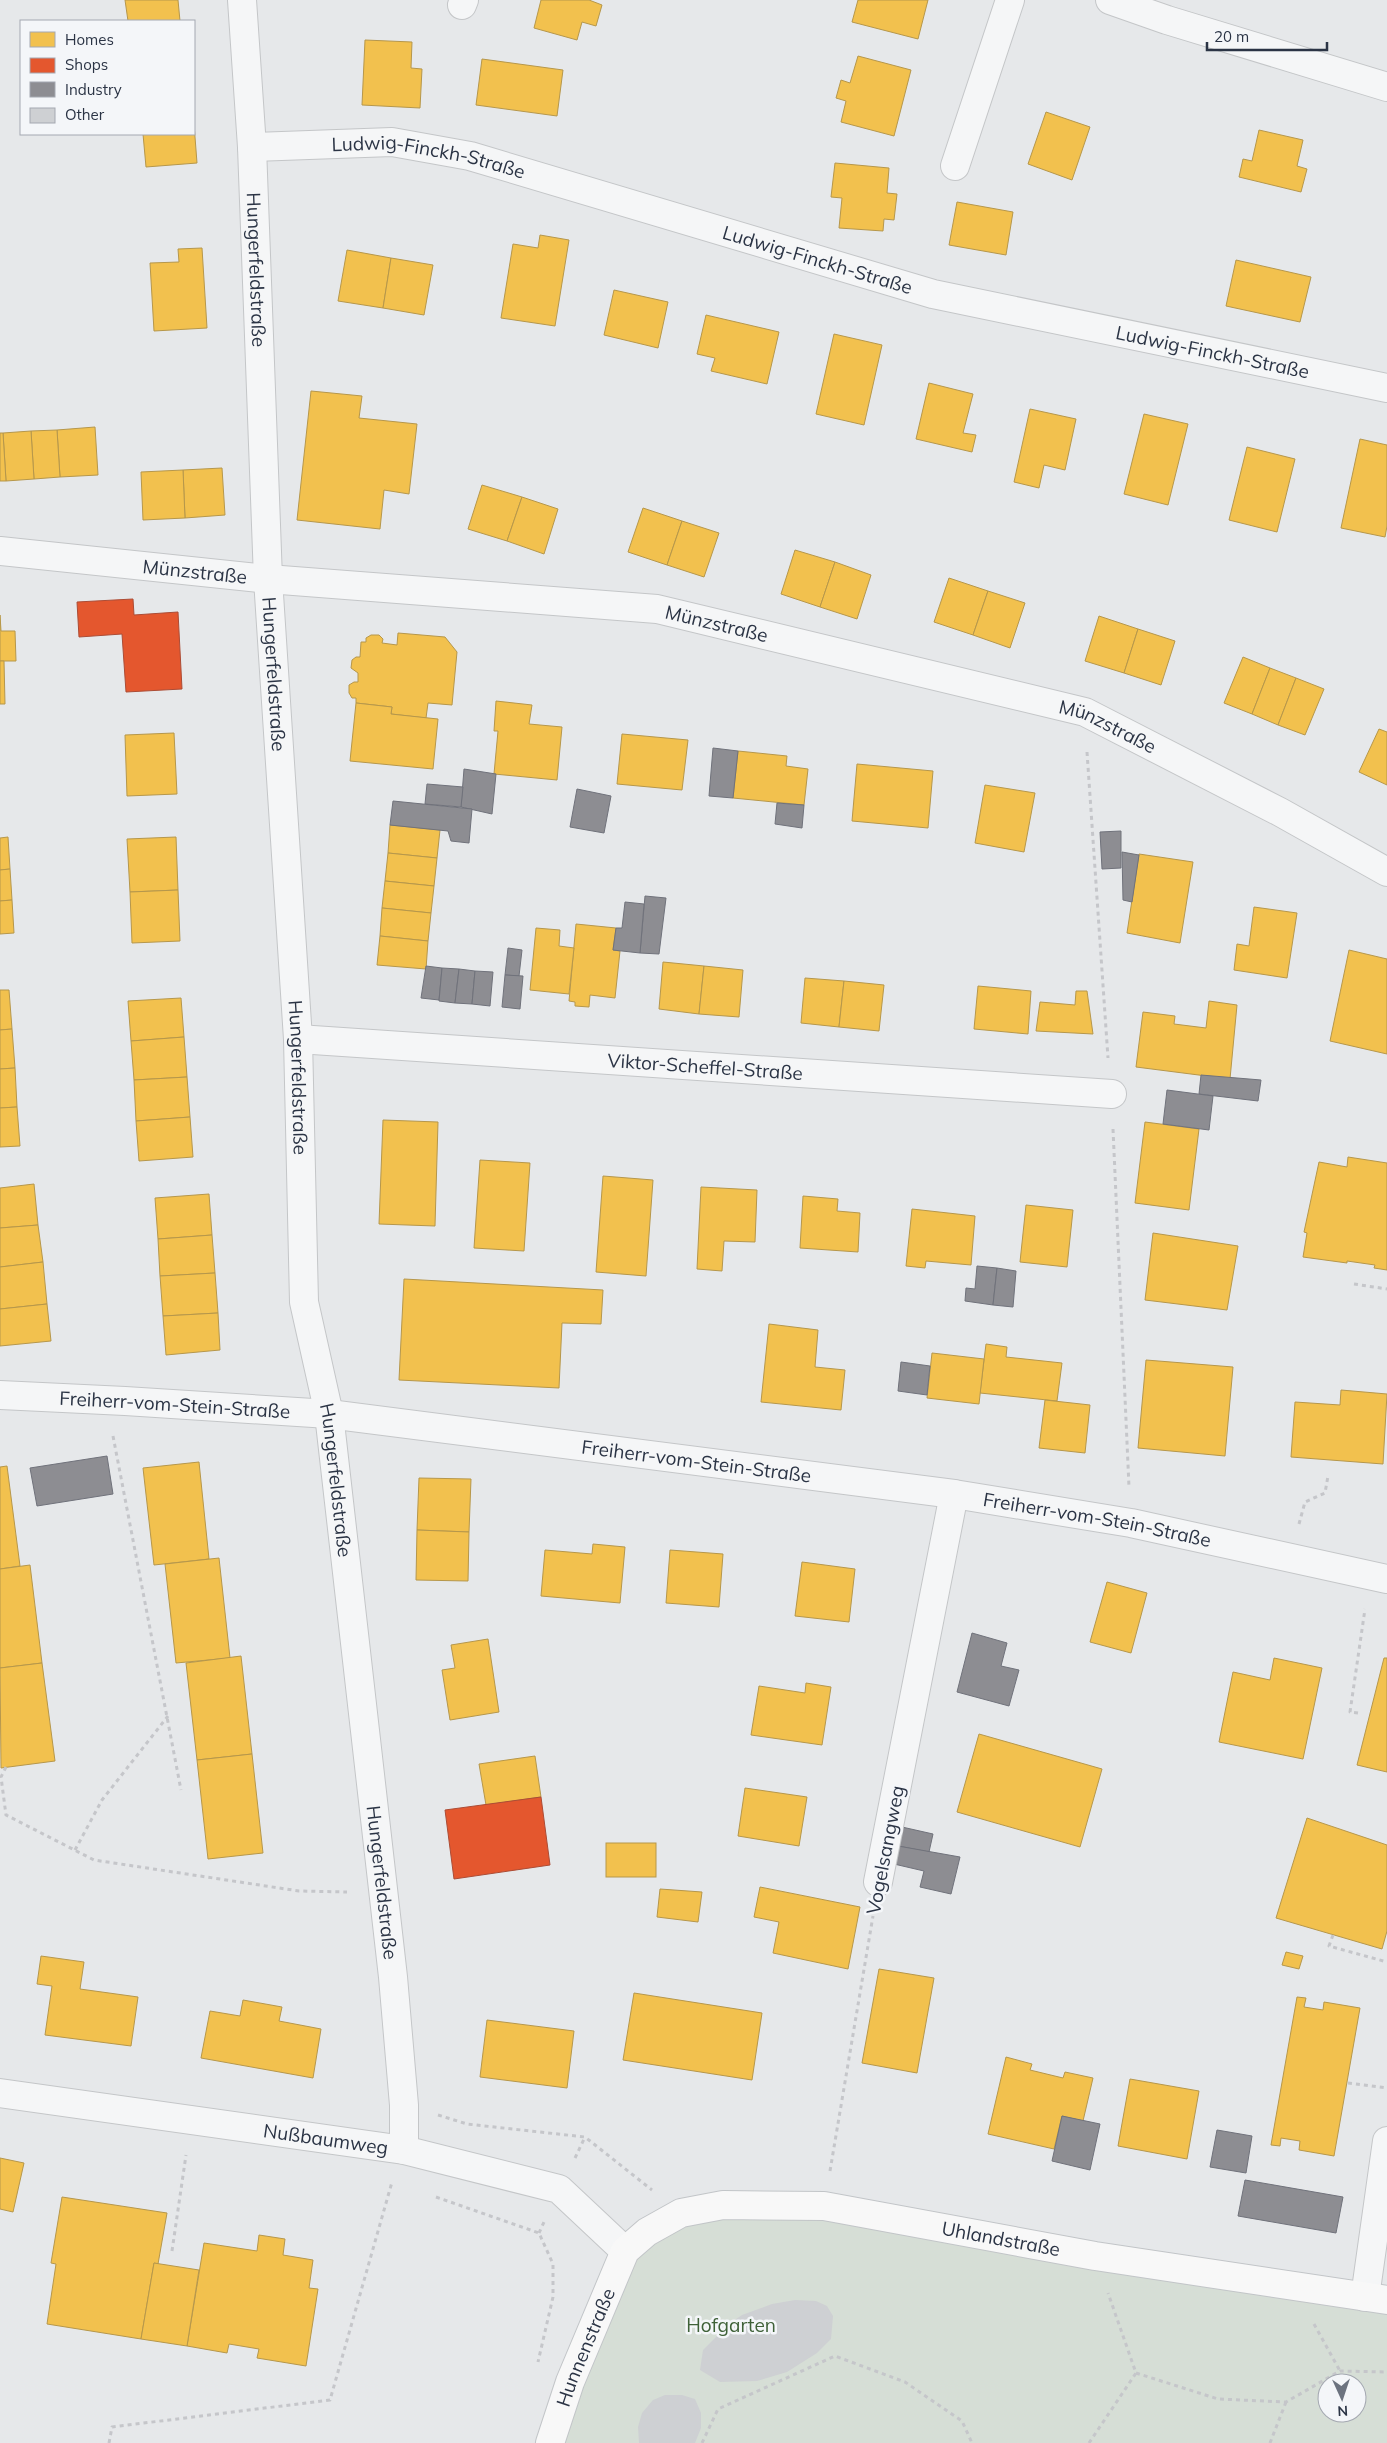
<svg xmlns="http://www.w3.org/2000/svg" width="1387" height="2443" font-family="Mulish,sans-serif">
<style>
.green{fill:#d6ded6;fill-rule:evenodd}
.homes{fill:#f2c14e;stroke:#b6974b}
.shops{fill:#e4572e;stroke:#ac4c35}
.industry{fill:#8d8d92;stroke:#70727b}
.building{fill:#ced0d3}
.lines{fill:none;stroke-linecap:round;stroke-linejoin:round}
.minor-casing{stroke:#c4c6c8;stroke-width:30}
.major-casing{stroke:#c2c5c8;stroke-width:30}
.path{stroke:#c5c6ca;stroke-width:3;stroke-dasharray:4 4;stroke-linecap:butt}
.minor{stroke:#f5f6f7;stroke-width:28}
.major{stroke:#f8f8f8;stroke-width:28}
.labels{text-anchor:middle;stroke-width:5;stroke-linejoin:round;paint-order:stroke}
.street-label{font-size:19px;fill:#2b3445;stroke:#f4f6f9}
.park-label{font-size:19px;fill:#3f6138;stroke:#f4f6f9}
</style>
<rect width="100%" height="100%" fill="#e6e8ea"/>
<!-- green -->
<path class="green" d="M723,2205L1387,2300V2443H550L625,2251ZM1327,2383H1357V2413H1327Z"/>
<!-- homes -->
<g class="homes">
<polygon points="125,0 178,0 180,21 128,21"/>
<polygon points="541,0 589,0 602,5 596,26 582,22 577,40 534,28"/>
<polygon points="858,0 928,0 918,39 852,22"/>
<polygon points="365,40 412,42 411,68 422,69 420,108 362,105"/>
<polygon points="858,56 911,70 894,136 841,122 846,101 836,98 841,80 850,83"/>
<polygon points="482,59 563,70 557,116 476,105"/>
<polygon points="1046,112 1090,127 1072,180 1028,164"/>
<polygon points="194,124 197,163 146,167 143,134 194,134"/>
<polygon points="1259,130 1303,140 1297,166 1307,169 1301,192 1239,177 1243,159 1252,161"/>
<polygon points="835,163 889,168 887,193 897,194 894,220 884,219 883,231 839,228 842,198 831,197"/>
<polygon points="957,202 1013,212 1006,255 949,245"/>
<polygon points="540,235 569,240 555,326 501,318 513,244 538,248"/>
<polygon points="202,248 207,328 154,331 150,263 179,262 178,249"/>
<polygon points="347,250 391,258 383,308 338,301"/>
<polygon points="391,258 433,265 424,315 383,308"/>
<polygon points="1236,260 1311,277 1300,322 1226,306"/>
<polygon points="614,290 668,302 658,348 604,335"/>
<polygon points="706,315 779,332 767,384 711,371 715,358 697,354"/>
<polygon points="834,334 882,345 864,425 816,414"/>
<polygon points="929,383 973,394 963,433 976,435 972,452 916,439"/>
<polygon points="311,391 362,396 359,418 417,424 409,494 384,490 380,529 297,520"/>
<polygon points="1030,409 1076,419 1065,470 1044,465 1039,488 1014,482"/>
<polygon points="1144,414 1188,424 1168,505 1124,494"/>
<polygon points="95,427 98,475 60,477 57,430"/>
<polygon points="57,430 60,477 34,479 31,431"/>
<polygon points="31,431 34,479 6,481 3,433"/>
<polygon points="0,433 3,433 6,481 0,481"/>
<polygon points="1360,439 1387,445 1387,526 1385,537 1341,528"/>
<polygon points="1247,447 1295,459 1277,532 1229,520"/>
<polygon points="222,468 225,515 185,518 183,470"/>
<polygon points="183,470 185,518 143,520 141,472"/>
<polygon points="482,485 522,497 507,541 468,529"/>
<polygon points="522,497 558,509 544,554 507,541"/>
<polygon points="643,508 682,521 667,565 628,552"/>
<polygon points="682,521 719,533 704,577 667,565"/>
<polygon points="795,550 835,562 820,607 781,594"/>
<polygon points="835,562 871,575 857,619 820,607"/>
<polygon points="949,578 988,591 973,635 934,622"/>
<polygon points="988,591 1025,603 1010,648 973,635"/>
<polygon points="0,615 1,631 15,631 16,661 0,661"/>
<polygon points="1099,616 1138,629 1124,673 1085,661"/>
<polygon points="1138,629 1175,641 1161,685 1124,673"/>
<polygon points="398,633 445,637 457,652 452,705 428,703 426,718 391,714 392,707 356,703 356,698 352,698 349,693 349,685 354,682 358,682 358,673 351,668 352,660 356,657 360,657 361,642 366,642 366,638 371,635 379,635 383,639 382,643 397,645"/>
<polygon points="1243,657 1270,668 1252,714 1224,703"/>
<polygon points="0,661 4,661 5,704 0,704"/>
<polygon points="1270,668 1296,678 1278,725 1252,714"/>
<polygon points="1296,678 1324,689 1305,735 1278,725"/>
<polygon points="496,701 532,705 529,724 562,727 557,780 494,774 498,731 494,731"/>
<polygon points="356,703 392,707 391,714 438,719 433,769 350,761"/>
<polygon points="1379,729 1387,732 1387,785 1359,772"/>
<polygon points="174,733 177,794 127,796 125,735"/>
<polygon points="622,734 688,740 682,790 617,784"/>
<polygon points="738,751 787,756 786,766 808,769 804,805 733,798"/>
<polygon points="857,764 933,771 928,828 852,821"/>
<polygon points="985,785 1035,793 1024,852 975,843"/>
<polygon points="390,825 440,830 437,858 388,853"/>
<polygon points="8,837 10,869 0,870 0,838"/>
<polygon points="176,837 178,890 130,892 127,839"/>
<polygon points="388,853 437,858 434,886 385,881"/>
<polygon points="1139,854 1193,862 1180,943 1127,933"/>
<polygon points="10,869 12,900 0,901 0,870"/>
<polygon points="385,881 434,886 431,913 382,908"/>
<polygon points="178,890 180,941 132,943 130,892"/>
<polygon points="12,900 14,933 0,934 0,901"/>
<polygon points="1254,907 1297,913 1287,978 1234,970 1237,944 1249,946"/>
<polygon points="382,908 431,913 428,941 380,936"/>
<polygon points="576,924 616,928 613,950 620,951 615,998 590,995 589,1007 575,1006 575,1002 569,1001"/>
<polygon points="536,928 560,930 559,946 574,948 569,994 530,990"/>
<polygon points="380,936 428,941 426,969 377,965"/>
<polygon points="1349,950 1387,959 1387,1054 1330,1041"/>
<polygon points="663,962 704,966 699,1014 659,1009"/>
<polygon points="704,966 743,970 739,1017 699,1014"/>
<polygon points="805,978 844,981 839,1027 801,1023"/>
<polygon points="844,981 884,985 879,1031 839,1027"/>
<polygon points="978,986 1031,991 1028,1034 974,1029"/>
<polygon points="0,990 9,990 12,1029 0,1030"/>
<polygon points="1076,991 1087,991 1093,1034 1036,1031 1040,1002 1075,1005"/>
<polygon points="181,998 184,1037 131,1041 128,1001"/>
<polygon points="1209,1001 1237,1005 1230,1079 1136,1067 1143,1012 1175,1016 1174,1024 1206,1028"/>
<polygon points="12,1029 15,1068 0,1069 0,1030"/>
<polygon points="184,1037 187,1077 134,1080 131,1041"/>
<polygon points="15,1068 17,1107 0,1108 0,1069"/>
<polygon points="187,1077 190,1117 136,1121 134,1080"/>
<polygon points="17,1107 20,1146 0,1147 0,1108"/>
<polygon points="190,1117 193,1157 139,1161 136,1121"/>
<polygon points="383,1120 438,1122 435,1226 379,1224"/>
<polygon points="1145,1122 1199,1129 1189,1210 1135,1203"/>
<polygon points="1348,1157 1387,1163 1387,1270 1374,1268 1375,1265 1347,1261 1347,1263 1303,1257 1307,1233 1304,1232 1319,1162 1347,1167"/>
<polygon points="480,1160 530,1163 524,1251 474,1248"/>
<polygon points="603,1176 653,1180 646,1276 596,1272"/>
<polygon points="34,1184 38,1225 0,1228 0,1188"/>
<polygon points="701,1187 757,1190 755,1242 724,1241 722,1271 697,1269"/>
<polygon points="209,1194 212,1235 158,1239 155,1198"/>
<polygon points="803,1196 838,1199 837,1211 860,1213 858,1252 800,1248"/>
<polygon points="1026,1205 1073,1210 1067,1267 1020,1262"/>
<polygon points="912,1209 975,1216 971,1265 926,1261 925,1268 906,1266"/>
<polygon points="38,1225 43,1262 0,1267 0,1228"/>
<polygon points="1153,1233 1238,1246 1227,1310 1145,1300"/>
<polygon points="212,1235 215,1273 160,1276 158,1239"/>
<polygon points="43,1262 47,1304 0,1309 0,1267"/>
<polygon points="215,1273 218,1313 163,1316 160,1276"/>
<polygon points="404,1279 603,1290 601,1324 562,1323 559,1388 399,1380"/>
<polygon points="47,1304 51,1341 0,1346 0,1309"/>
<polygon points="218,1313 220,1350 166,1355 163,1316"/>
<polygon points="769,1324 818,1330 815,1367 845,1370 841,1410 761,1402"/>
<polygon points="986,1344 1007,1347 1006,1357 1062,1363 1057,1401 980,1393"/>
<polygon points="932,1353 984,1359 979,1404 927,1398"/>
<polygon points="1146,1360 1233,1367 1225,1456 1138,1448"/>
<polygon points="1341,1390 1387,1394 1383,1464 1291,1457 1295,1402 1340,1405"/>
<polygon points="1045,1400 1090,1405 1085,1453 1039,1448"/>
<polygon points="199,1462 209,1559 154,1565 143,1468"/>
<polygon points="7,1466 20,1566 0,1569 0,1467"/>
<polygon points="419,1478 471,1479 469,1532 417,1530"/>
<polygon points="417,1530 469,1532 468,1581 416,1580"/>
<polygon points="593,1544 625,1547 620,1603 541,1596 545,1550 592,1554"/>
<polygon points="670,1550 723,1554 719,1607 666,1603"/>
<polygon points="219,1558 230,1658 176,1663 165,1564"/>
<polygon points="802,1562 855,1569 849,1622 795,1616"/>
<polygon points="30,1565 42,1663 0,1668 0,1569"/>
<polygon points="1107,1582 1147,1593 1131,1653 1090,1642"/>
<polygon points="488,1639 499,1712 450,1720 442,1670 455,1668 451,1645"/>
<polygon points="241,1656 252,1754 197,1760 186,1663"/>
<polygon points="1274,1658 1322,1668 1303,1759 1219,1742 1233,1672 1270,1680"/>
<polygon points="1384,1658 1387,1658 1387,1772 1357,1765"/>
<polygon points="42,1663 55,1761 1,1768 0,1668"/>
<polygon points="806,1683 831,1687 822,1745 751,1735 759,1686 805,1693"/>
<polygon points="979,1734 1102,1769 1080,1847 957,1812"/>
<polygon points="252,1754 263,1853 208,1859 197,1760"/>
<polygon points="535,1756 541,1797 486,1805 479,1764"/>
<polygon points="745,1788 807,1797 799,1846 738,1836"/>
<polygon points="1307,1818 1387,1845 1387,1931 1382,1949 1276,1918"/>
<rect x="606" y="1843" width="50" height="34"/>
<polygon points="760,1887 860,1907 848,1969 773,1953 779,1922 754,1917"/>
<polygon points="660,1889 702,1892 698,1922 657,1917"/>
<polygon points="1286,1952 1303,1956 1299,1969 1282,1965"/>
<polygon points="41,1956 84,1962 80,1989 138,1997 131,2046 45,2035 52,1986 37,1984"/>
<polygon points="879,1969 934,1978 917,2073 862,2063"/>
<polygon points="634,1993 762,2013 752,2080 623,2060"/>
<polygon points="1297,1997 1306,1998 1304,2007 1323,2010 1324,2002 1360,2008 1334,2156 1299,2150 1300,2141 1281,2138 1280,2146 1271,2145"/>
<polygon points="243,2000 282,2007 279,2021 321,2029 313,2078 201,2058 210,2011 240,2016"/>
<polygon points="487,2020 574,2031 567,2088 480,2077"/>
<polygon points="1006,2057 1032,2064 1030,2070 1063,2078 1065,2072 1093,2078 1083,2121 1062,2116 1054,2149 988,2134"/>
<polygon points="1130,2079 1199,2091 1187,2159 1118,2146"/>
<polygon points="0,2158 24,2163 13,2212 0,2209"/>
<polygon points="62,2197 167,2213 158,2264 154,2263 141,2339 47,2324 56,2264 51,2263"/>
<polygon points="259,2235 285,2239 283,2255 313,2260 309,2288 318,2289 306,2366 257,2358 259,2349 229,2344 227,2353 187,2346 204,2243 257,2251"/>
<polygon points="154,2263 199,2270 187,2346 141,2339"/>
</g>
<!-- shops -->
<g class="shops">
<polygon points="133,599 134,615 178,612 182,689 126,692 122,634 79,637 77,602"/>
<polygon points="541,1797 550,1865 454,1879 445,1810"/>
</g>
<!-- industry -->
<g class="industry">
<polygon points="713,748 738,751 733,798 709,796"/>
<polygon points="464,769 496,774 492,814 461,807"/>
<polygon points="427,784 463,787 461,807 425,804"/>
<polygon points="577,789 611,796 604,833 570,827"/>
<polygon points="393,801 472,809 469,843 451,841 448,831 390,825"/>
<polygon points="777,803 804,805 802,828 775,824"/>
<polygon points="1121,831 1121,868 1102,869 1100,832"/>
<polygon points="1122,852 1139,855 1132,902 1123,900"/>
<polygon points="645,896 666,898 659,954 640,953"/>
<polygon points="625,902 644,904 640,953 613,950 616,928 622,928"/>
<polygon points="508,948 522,950 519,976 505,975"/>
<polygon points="426,966 442,968 439,1000 421,998"/>
<polygon points="442,968 459,969 455,1003 439,1001"/>
<polygon points="459,969 475,971 472,1004 455,1003"/>
<polygon points="475,971 493,972 490,1006 472,1004"/>
<polygon points="505,975 523,976 520,1009 502,1007"/>
<polygon points="1201,1075 1261,1080 1258,1101 1199,1094"/>
<polygon points="1167,1090 1213,1096 1209,1130 1163,1124"/>
<polygon points="977,1266 997,1268 993,1305 965,1301 966,1288 975,1289"/>
<polygon points="997,1268 1016,1271 1013,1307 993,1305"/>
<polygon points="901,1362 930,1366 927,1395 898,1391"/>
<polygon points="107,1456 113,1494 37,1506 30,1468"/>
<polygon points="972,1633 1007,1643 1001,1666 1019,1670 1009,1706 957,1692"/>
<polygon points="902,1827 933,1834 929,1852 898,1846"/>
<polygon points="898,1846 960,1857 951,1894 920,1887 924,1871 894,1864"/>
<polygon points="1062,2116 1100,2124 1090,2170 1052,2161"/>
<polygon points="1217,2130 1252,2136 1246,2173 1210,2167"/>
<polygon points="1245,2180 1343,2197 1336,2233 1238,2216"/>
</g>
<!-- building -->
<g class="building">
<polygon points="795,2300 816,2301 827,2306 833,2316 831,2339 817,2353 787,2372 757,2381 720,2382 700,2370 703,2350 730,2323 742,2315 772,2304"/>
<polygon points="665,2395 682,2395 695,2399 701,2413 701,2428 695,2443 639,2443 638,2427 642,2413 653,2400"/>
</g>
<g class="lines">
<!-- minor casing -->
<g class="minor-casing">
<g id="minor">
<path id="s1" d="M242,0L252,147L268,579L298,1039L304,1302L329,1414L393,1977L404,2105V2150"/>
<polyline points="1110,0 1167,20 1387,87"/>
<polyline points="462,5 464,0"/>
<path id="s2" d="M252,147L392,142L470,156L933,294L1387,388"/>
<polyline points="955,166 1010,0"/>
<path id="s3" d="M0,551L268,579L657,609L1085,712L1280,812L1387,872"/>
<path id="s4" d="M298,1039L1112,1094"/>
<path id="s5" d="M0,1395L125,1401L329,1414L954,1494L1131,1523L1387,1579"/>
<polyline points="878,1882 954,1494"/>
<path id="s6" d="M0,2093L404,2150L559,2189L625,2251"/>
<polyline points="1365,2297 1387,2141"/>
</g>
</g>
<!-- major casing -->
<g class="major-casing">
<g id="major">
<path id="s7" d="M550,2443L570,2382L625,2251L647,2232L681,2213L723,2205L824,2206L1095,2256L1387,2300"/>
</g>
</g>
<!-- path -->
<g class="path">
<polyline points="1087,752 1108,1058"/>
<polyline points="1113,1129 1129,1487"/>
<polyline points="1354,1284 1387,1289"/>
<polyline points="113,1436 181,1790"/>
<polyline points="1299,1524 1305,1502 1325,1493 1328,1476"/>
<polyline points="1358,1713 1350,1712 1365,1609"/>
<polyline points="6,1767 1,1777 6,1815 94,1860 299,1891 347,1892"/>
<polyline points="75,1850 102,1800 168,1716"/>
<polyline points="1333,1935 1329,1946 1387,1962"/>
<polyline points="1348,2083 1387,2088"/>
<polyline points="438,2115 467,2124 585,2137 652,2190"/>
<polyline points="575,2158 585,2137"/>
<polyline points="830,2171 873,1916"/>
<polyline points="436,2197 539,2233 553,2264 553,2297 538,2362"/>
<polyline points="539,2233 544,2222"/>
<polyline points="172,2251 186,2155"/>
<polyline points="1314,2324 1340,2371"/>
<polyline points="1136,2373 1218,2399 1286,2402 1340,2371 1387,2372"/>
<polyline points="109,2443 112,2427 330,2400 392,2182"/>
<polyline points="702,2443 718,2409 835,2356 905,2382 962,2421 972,2443"/>
<polyline points="1089,2443 1136,2373 1108,2293"/>
<polyline points="1270,2443 1286,2402"/>
</g>
<!-- minor -->
<use href="#minor" class="minor"/>
<!-- major -->
<use href="#major" class="major"/>
</g>
<g class="labels">
<!-- street labels -->
<g class="street-label">
<text dy="7" stroke="none"><textPath href="#s2" startOffset="178">Ludwig-Finckh-Straße</textPath></text>
<text dy="7" stroke="none"><textPath href="#s2" startOffset="582">Ludwig-Finckh-Straße</textPath></text>
<text dy="7" stroke="none"><textPath href="#s1" startOffset="270">Hungerfeldstraße</textPath></text>
<text dy="7" stroke="none"><textPath href="#s2" startOffset="988">Ludwig-Finckh-Straße</textPath></text>
<text dy="7" stroke="none"><textPath href="#s3" startOffset="196">Münzstraße</textPath></text>
<text dy="7" stroke="none"><textPath href="#s3" startOffset="721">Münzstraße</textPath></text>
<text dy="7" stroke="none"><textPath href="#s1" startOffset="675">Hungerfeldstraße</textPath></text>
<text dy="7" stroke="none"><textPath href="#s3" startOffset="1126">Münzstraße</textPath></text>
<text dy="7" stroke="none"><textPath href="#s4" startOffset="408">Viktor-Scheffel-Straße</textPath></text>
<text dy="7" stroke="none"><textPath href="#s1" startOffset="1079">Hungerfeldstraße</textPath></text>
<text dy="7" stroke="none"><textPath href="#s5" startOffset="175">Freiherr-vom-Stein-Straße</textPath></text>
<text dy="7" stroke="none"><textPath href="#s5" startOffset="700">Freiherr-vom-Stein-Straße</textPath></text>
<text dy="7" stroke="none"><textPath href="#s1" startOffset="1485">Hungerfeldstraße</textPath></text>
<text dy="7" stroke="none"><textPath href="#s5" startOffset="1105">Freiherr-vom-Stein-Straße</textPath></text>
<text transform="translate(885 1850) rotate(-79)" y="7">Vogelsangweg</text>
<text dy="7" stroke="none"><textPath href="#s1" startOffset="1890">Hungerfeldstraße</textPath></text>
<text dy="7" stroke="none"><textPath href="#s6" startOffset="329">Nußbaumweg</textPath></text>
<text dy="7" stroke="none"><textPath href="#s7" startOffset="598">Uhlandstraße</textPath></text>
<text dy="7" stroke="none"><textPath href="#s7" startOffset="102">Hunnenstraße</textPath></text>
</g>
<!-- park labels -->
<g class="park-label">
<text x="731" y="2332">Hofgarten</text>
</g>
</g>
<!-- legend -->
<rect x="20" y="20" width="175" height="115" fill="#f4f6f9" stroke="#a4a8b1"/>
<rect x="30" y="32" width="25" height="15" fill="#f2c14e" stroke="#a4a8b1"/>
<text x="65" y="45" font-size="15" fill="#2b3445">Homes</text>
<rect x="30" y="58" width="25" height="15" fill="#e4572e" stroke="#a4a8b1"/>
<text x="65" y="70" font-size="15" fill="#2b3445">Shops</text>
<rect x="30" y="82" width="25" height="15" fill="#8d8d92" stroke="#a4a8b1"/>
<text x="65" y="95" font-size="15" fill="#2b3445">Industry</text>
<rect x="30" y="108" width="25" height="15" fill="#ced0d3" stroke="#a4a8b1"/>
<text x="65" y="120" font-size="15" fill="#2b3445">Other</text>
<!-- north arrow -->
<g transform="translate(1342 2398) rotate(177)"><circle r="24" fill="#f4f6f9" stroke="#a4a8b1"/>
<path d="M0-4L9 19L0 12L-9 19Z" fill="#6c737f"/>
<text y="-8" font-size="14" font-weight="bold" text-anchor="middle" fill="#2b3445">N</text>
</g>
<!-- scale -->
<path d="M1207 42v8h120v-8" fill="none" stroke="#2b3445" stroke-width="2.5"/>
<text x="1214" y="42" font-size="15" fill="#2b3445" stroke="#f4f6f9" stroke-width="4" paint-order="stroke">20 m</text>
</svg>
